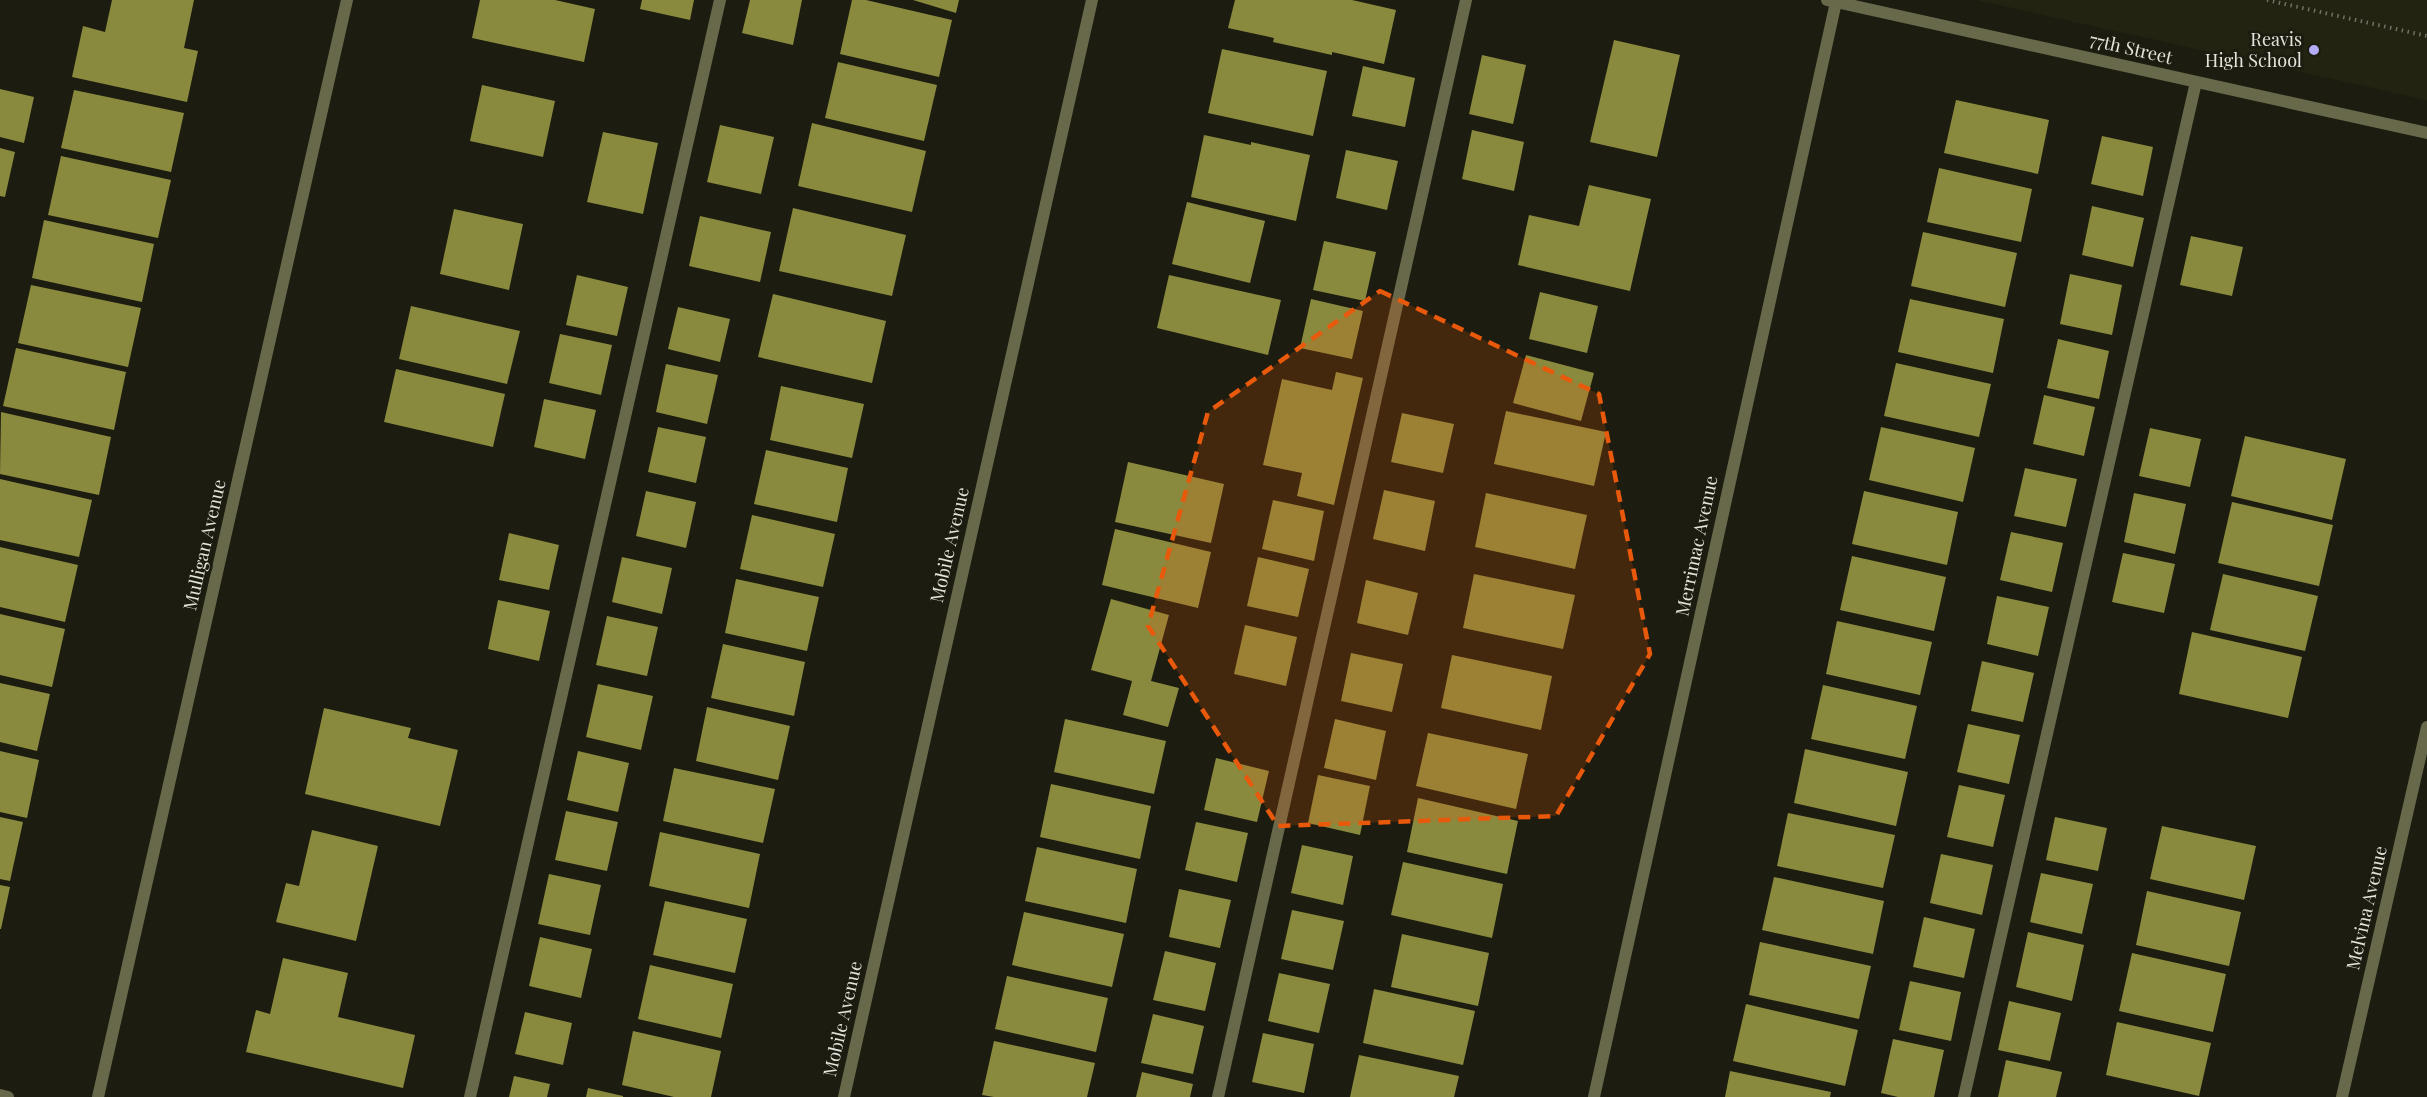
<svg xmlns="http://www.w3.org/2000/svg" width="2427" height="1097" font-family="'Playfair Display',serif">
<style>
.built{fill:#232311}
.building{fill:#8a8a3e}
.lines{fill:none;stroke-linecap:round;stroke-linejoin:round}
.path{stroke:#707066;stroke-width:4;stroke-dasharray:1.5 4.5;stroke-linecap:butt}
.lane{stroke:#68694b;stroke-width:12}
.street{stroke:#68694b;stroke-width:12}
.marked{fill:#e8590c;fill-opacity:0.2;stroke:#e8590c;stroke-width:4.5;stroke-dasharray:12 8;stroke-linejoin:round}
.poi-dot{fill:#b5acf8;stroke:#1c1c10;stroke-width:2}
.labels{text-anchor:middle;stroke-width:6;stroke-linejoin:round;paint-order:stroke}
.poi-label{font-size:18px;fill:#e3e4dc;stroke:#1c1c10;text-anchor:end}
.street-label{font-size:18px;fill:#e3e4dc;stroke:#1c1c10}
</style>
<rect width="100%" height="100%" fill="#1c1c10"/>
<!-- built -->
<polygon class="built" points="1976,0 2427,0 2427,100"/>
<!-- building -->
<g class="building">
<polygon points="112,0 194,0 184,48 198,51 187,102 72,77 83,26 105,32"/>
<polygon points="480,0 555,0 595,9 584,62 472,38"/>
<polygon points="642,0 694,0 690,20 640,9"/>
<polygon points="750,0 802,0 793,45 742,33"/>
<polygon points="852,0 866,0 952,20 939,77 840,54"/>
<polygon points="913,0 959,0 956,13"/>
<polygon points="1235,0 1352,0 1396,10 1384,64 1332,52 1332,55 1273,42 1274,38 1228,28"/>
<polygon points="1614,40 1680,55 1657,157 1590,142"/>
<polygon points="1222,49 1327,71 1313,136 1208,113"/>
<polygon points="1482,55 1526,65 1513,124 1469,114"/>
<polygon points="838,62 937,85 924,141 825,118"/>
<polygon points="1363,66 1415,78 1405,127 1352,116"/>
<polygon points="482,85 555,101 543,157 470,141"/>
<polygon points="0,89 34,97 24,143 0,137"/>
<polygon points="74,90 184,113 171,172 61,148"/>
<polygon points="1956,100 2049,120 2038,174 1944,153"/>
<polygon points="812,123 926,151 912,212 798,186"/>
<polygon points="720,125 774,137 761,194 707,182"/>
<polygon points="1472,130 1524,142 1514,191 1462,179"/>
<polygon points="603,132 658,143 643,214 587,202"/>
<polygon points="1204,135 1251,145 1251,142 1310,155 1296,221 1191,197"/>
<polygon points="2102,136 2153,147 2143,196 2091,184"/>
<polygon points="0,148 15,152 5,197 0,196"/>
<polygon points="1346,150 1398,161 1387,210 1336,198"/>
<polygon points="61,156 171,180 158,238 48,215"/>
<polygon points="1939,168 2032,189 2021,242 1927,222"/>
<polygon points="1589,185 1651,199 1630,291 1518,265 1529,215 1579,226"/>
<polygon points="1187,202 1265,221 1250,283 1172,264"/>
<polygon points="2092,206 2144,218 2133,267 2082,255"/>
<polygon points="793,208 906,235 892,296 779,271"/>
<polygon points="454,209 523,224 509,290 440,274"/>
<polygon points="700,216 771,232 760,282 689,266"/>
<polygon points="44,220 154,244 142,302 32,278"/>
<polygon points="1923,232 2017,253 2005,307 1911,286"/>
<polygon points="2191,236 2243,247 2232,296 2180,285"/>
<polygon points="1324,241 1376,252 1365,301 1313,290"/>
<polygon points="2070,274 2122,285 2112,335 2060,324"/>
<polygon points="577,275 628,287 617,336 566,325"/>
<polygon points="1169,275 1281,300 1268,355 1157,328"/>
<polygon points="31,285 141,308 128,367 18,343"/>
<polygon points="1540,292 1598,306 1587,353 1529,339"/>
<polygon points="773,294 886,321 872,383 758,357"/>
<polygon points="1311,299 1363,311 1352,359 1300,348"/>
<polygon points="1910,299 2004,319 1993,373 1898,352"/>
<polygon points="411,306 520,331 507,384 399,359"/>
<polygon points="678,307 730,319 720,362 668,349"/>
<polygon points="560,334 612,345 601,395 549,383"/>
<polygon points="2058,339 2109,351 2099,399 2047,388"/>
<polygon points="16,348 126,372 114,430 3,406"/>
<polygon points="1526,355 1594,373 1581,421 1513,403"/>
<polygon points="1896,363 1991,384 1979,437 1884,416"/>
<polygon points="666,364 718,375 707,424 656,412"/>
<polygon points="396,369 505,394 493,447 384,422"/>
<polygon points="1336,372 1363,378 1334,505 1297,496 1302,473 1263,465 1282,379 1332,390"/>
<polygon points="781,386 864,404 852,458 770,440"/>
<polygon points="2044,395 2095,407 2084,456 2033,444"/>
<polygon points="544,399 596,410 585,459 534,447"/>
<polygon points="1506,411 1606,432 1594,486 1494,464"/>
<polygon points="1,412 111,437 99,495 0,474"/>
<polygon points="1402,413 1454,424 1443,473 1391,462"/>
<polygon points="658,427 706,437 696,483 648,472"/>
<polygon points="1881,427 1975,448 1963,502 1869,480"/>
<polygon points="2150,428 2201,439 2190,487 2139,476"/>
<polygon points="2245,436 2346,459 2332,520 2231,496"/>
<polygon points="766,450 848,468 837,522 754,504"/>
<polygon points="1128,462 1224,484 1211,543 1115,522"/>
<polygon points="2025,468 2077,479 2066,527 2014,516"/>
<polygon points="0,479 92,500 79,557 0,540"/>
<polygon points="1384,490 1435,501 1425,551 1373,539"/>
<polygon points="646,491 696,502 686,548 636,536"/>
<polygon points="1864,491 1958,512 1947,565 1852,544"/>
<polygon points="1486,493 1587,515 1575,569 1475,547"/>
<polygon points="2134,493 2186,504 2175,554 2124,542"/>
<polygon points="1273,500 1324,511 1314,561 1262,549"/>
<polygon points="2232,502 2333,525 2319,586 2218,563"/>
<polygon points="752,515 835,534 823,587 740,569"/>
<polygon points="1115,529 1211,552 1198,608 1102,585"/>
<polygon points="2011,532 2063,543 2052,592 2000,580"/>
<polygon points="509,533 559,545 549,590 499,580"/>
<polygon points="0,547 78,565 65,622 0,607"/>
<polygon points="2123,553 2175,564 2164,613 2112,602"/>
<polygon points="1852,556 1946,577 1934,631 1840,610"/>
<polygon points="622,557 672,568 662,614 612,602"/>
<polygon points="1258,557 1309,569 1298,617 1247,606"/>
<polygon points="1474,574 1575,595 1563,649 1463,628"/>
<polygon points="2223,574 2318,596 2305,651 2210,630"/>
<polygon points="736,579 819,597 807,651 725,633"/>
<polygon points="1366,580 1418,593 1408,635 1357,623"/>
<polygon points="1997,596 2049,607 2038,656 1987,644"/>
<polygon points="1111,599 1169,615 1151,681 1179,688 1168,727 1123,715 1132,681 1091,670"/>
<polygon points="498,600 550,611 539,661 488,649"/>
<polygon points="0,614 65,629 52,687 0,675"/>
<polygon points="607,616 658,627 647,676 596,665"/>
<polygon points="1837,621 1932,642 1920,695 1826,674"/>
<polygon points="1245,625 1297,637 1286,686 1234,674"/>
<polygon points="2192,632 2302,657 2288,718 2179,694"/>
<polygon points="723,644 805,662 794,716 711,698"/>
<polygon points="1351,653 1403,664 1392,712 1341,701"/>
<polygon points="1452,655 1552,676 1541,730 1441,708"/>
<polygon points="1982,661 2034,673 2023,722 1971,711"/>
<polygon points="0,683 50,694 37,751 0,742"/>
<polygon points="598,684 653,696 641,750 586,737"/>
<polygon points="1823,685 1917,706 1905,759 1811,739"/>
<polygon points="707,707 790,726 778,780 696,761"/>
<polygon points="324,708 411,728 408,738 458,750 440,826 305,794"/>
<polygon points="1065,719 1166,741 1154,794 1054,772"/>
<polygon points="1335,719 1386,731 1376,780 1324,768"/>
<polygon points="1968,724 2020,735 2009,784 1957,772"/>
<polygon points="1428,733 1528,754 1516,809 1416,786"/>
<polygon points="1805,749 1908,772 1896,826 1794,803"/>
<polygon points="0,751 39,760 27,818 0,812"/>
<polygon points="578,751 629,763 618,812 567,800"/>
<polygon points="1216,758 1269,771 1257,822 1204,810"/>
<polygon points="674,768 775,789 763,843 663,821"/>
<polygon points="1318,775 1370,786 1360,835 1308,823"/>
<polygon points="1051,784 1151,806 1140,859 1040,837"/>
<polygon points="1959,785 2005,795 1993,847 1947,837"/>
<polygon points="1418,798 1518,821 1507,874 1407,852"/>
<polygon points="566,811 618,822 607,871 555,860"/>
<polygon points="1788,813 1895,835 1883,888 1777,866"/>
<polygon points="0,817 23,822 10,881 0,879"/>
<polygon points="2055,817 2107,828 2098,871 2046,860"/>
<polygon points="1196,822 1248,833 1237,882 1185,870"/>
<polygon points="2162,826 2256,846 2244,900 2150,879"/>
<polygon points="312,830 378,846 356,941 276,922 286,883 299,886"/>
<polygon points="660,832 760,854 749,908 649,886"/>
<polygon points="1302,845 1353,856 1343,905 1291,893"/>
<polygon points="1037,847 1137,869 1126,923 1025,901"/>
<polygon points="1941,854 1993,865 1982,915 1930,903"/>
<polygon points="1403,862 1503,884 1492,938 1391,915"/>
<polygon points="2041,873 2093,884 2082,934 2030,922"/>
<polygon points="549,874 601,885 590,935 538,924"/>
<polygon points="1774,877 1884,901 1873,954 1762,930"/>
<polygon points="0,885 10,887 1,929 0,929"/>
<polygon points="1179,889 1231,900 1220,948 1169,937"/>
<polygon points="2147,891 2241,912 2229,966 2136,945"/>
<polygon points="665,901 747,919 735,973 653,955"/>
<polygon points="1292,910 1344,921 1333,970 1281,959"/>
<polygon points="1024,912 1124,934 1112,987 1012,965"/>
<polygon points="1924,917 1975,929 1964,978 1913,967"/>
<polygon points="2028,932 2084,945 2072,1001 2016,987"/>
<polygon points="1402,934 1489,953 1478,1006 1391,987"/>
<polygon points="540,937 592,949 581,998 529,986"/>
<polygon points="1760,942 1871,966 1859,1019 1749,995"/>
<polygon points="1165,951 1216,963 1205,1011 1153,1000"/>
<polygon points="2132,953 2226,974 2213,1032 2119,1011"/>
<polygon points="283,958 348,973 338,1017 415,1035 403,1088 246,1052 256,1010 270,1014"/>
<polygon points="650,965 733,984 721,1038 638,1019"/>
<polygon points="1279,973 1330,984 1319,1033 1268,1021"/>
<polygon points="1007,976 1108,998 1096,1052 995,1029"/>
<polygon points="1910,981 1961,992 1951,1041 1899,1030"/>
<polygon points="1374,989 1475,1011 1463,1065 1363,1043"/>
<polygon points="2009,1001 2061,1013 2050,1061 1998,1050"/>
<polygon points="1746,1004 1858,1030 1845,1086 1733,1061"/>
<polygon points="525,1012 572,1023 563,1065 515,1054"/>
<polygon points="1153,1014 1204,1026 1193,1074 1141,1063"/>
<polygon points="2117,1022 2211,1043 2199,1096 2106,1075"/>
<polygon points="633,1031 721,1051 711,1097 674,1097 622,1085"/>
<polygon points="1263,1033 1314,1044 1304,1093 1252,1082"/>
<polygon points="1893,1039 1944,1050 1934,1097 1898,1097 1881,1093"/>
<polygon points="994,1041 1095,1063 1087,1097 994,1097 982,1095"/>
<polygon points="1359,1055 1459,1076 1454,1097 1350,1097"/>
<polygon points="2006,1060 2062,1072 2056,1097 1998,1097"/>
<polygon points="1730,1071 1831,1092 1830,1097 1725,1097"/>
<polygon points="1142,1072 1193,1084 1190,1097 1136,1097"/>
<polygon points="514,1076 550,1084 547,1097 509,1097"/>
<polygon points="588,1088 623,1096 623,1097 586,1097"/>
</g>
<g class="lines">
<!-- path -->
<polyline class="path" points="2267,0 2427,36"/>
<!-- lane -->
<g class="lane">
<polyline points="470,1097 720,0"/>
<polyline points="1218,1097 1466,0"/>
<polyline points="1964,1097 2196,82"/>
</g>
<!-- street -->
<g class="street">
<polyline points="1827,0 2427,133"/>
<polyline points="0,1095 8,1097"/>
<polyline points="98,1097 347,0"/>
<polyline points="844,1097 1092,0"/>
<polyline points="1594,1097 1836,2"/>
<polyline points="2342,1097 2427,727"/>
</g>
</g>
<!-- marked area -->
<path class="marked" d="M1380,291L1599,394L1650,654L1556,816L1278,826L1148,626L1208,412Z"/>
<!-- markers -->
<circle class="poi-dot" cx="2314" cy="50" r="6"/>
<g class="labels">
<!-- poi labels -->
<g class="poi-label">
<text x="2302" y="46">Reavis<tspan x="2302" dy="21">High School</tspan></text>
</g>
<!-- street labels -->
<g class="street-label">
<text transform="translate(2131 49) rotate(13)" y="6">77th Street</text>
<text transform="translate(205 545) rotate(-77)" y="6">Mulligan Avenue</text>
<text transform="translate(950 545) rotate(-77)" y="6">Mobile Avenue</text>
<text transform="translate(1697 546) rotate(-78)" y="6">Merrimac Avenue</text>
<text transform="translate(2367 908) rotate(-77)" y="6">Melvina Avenue</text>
<text transform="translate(843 1019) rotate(-77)" y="6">Mobile Avenue</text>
</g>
</g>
</svg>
